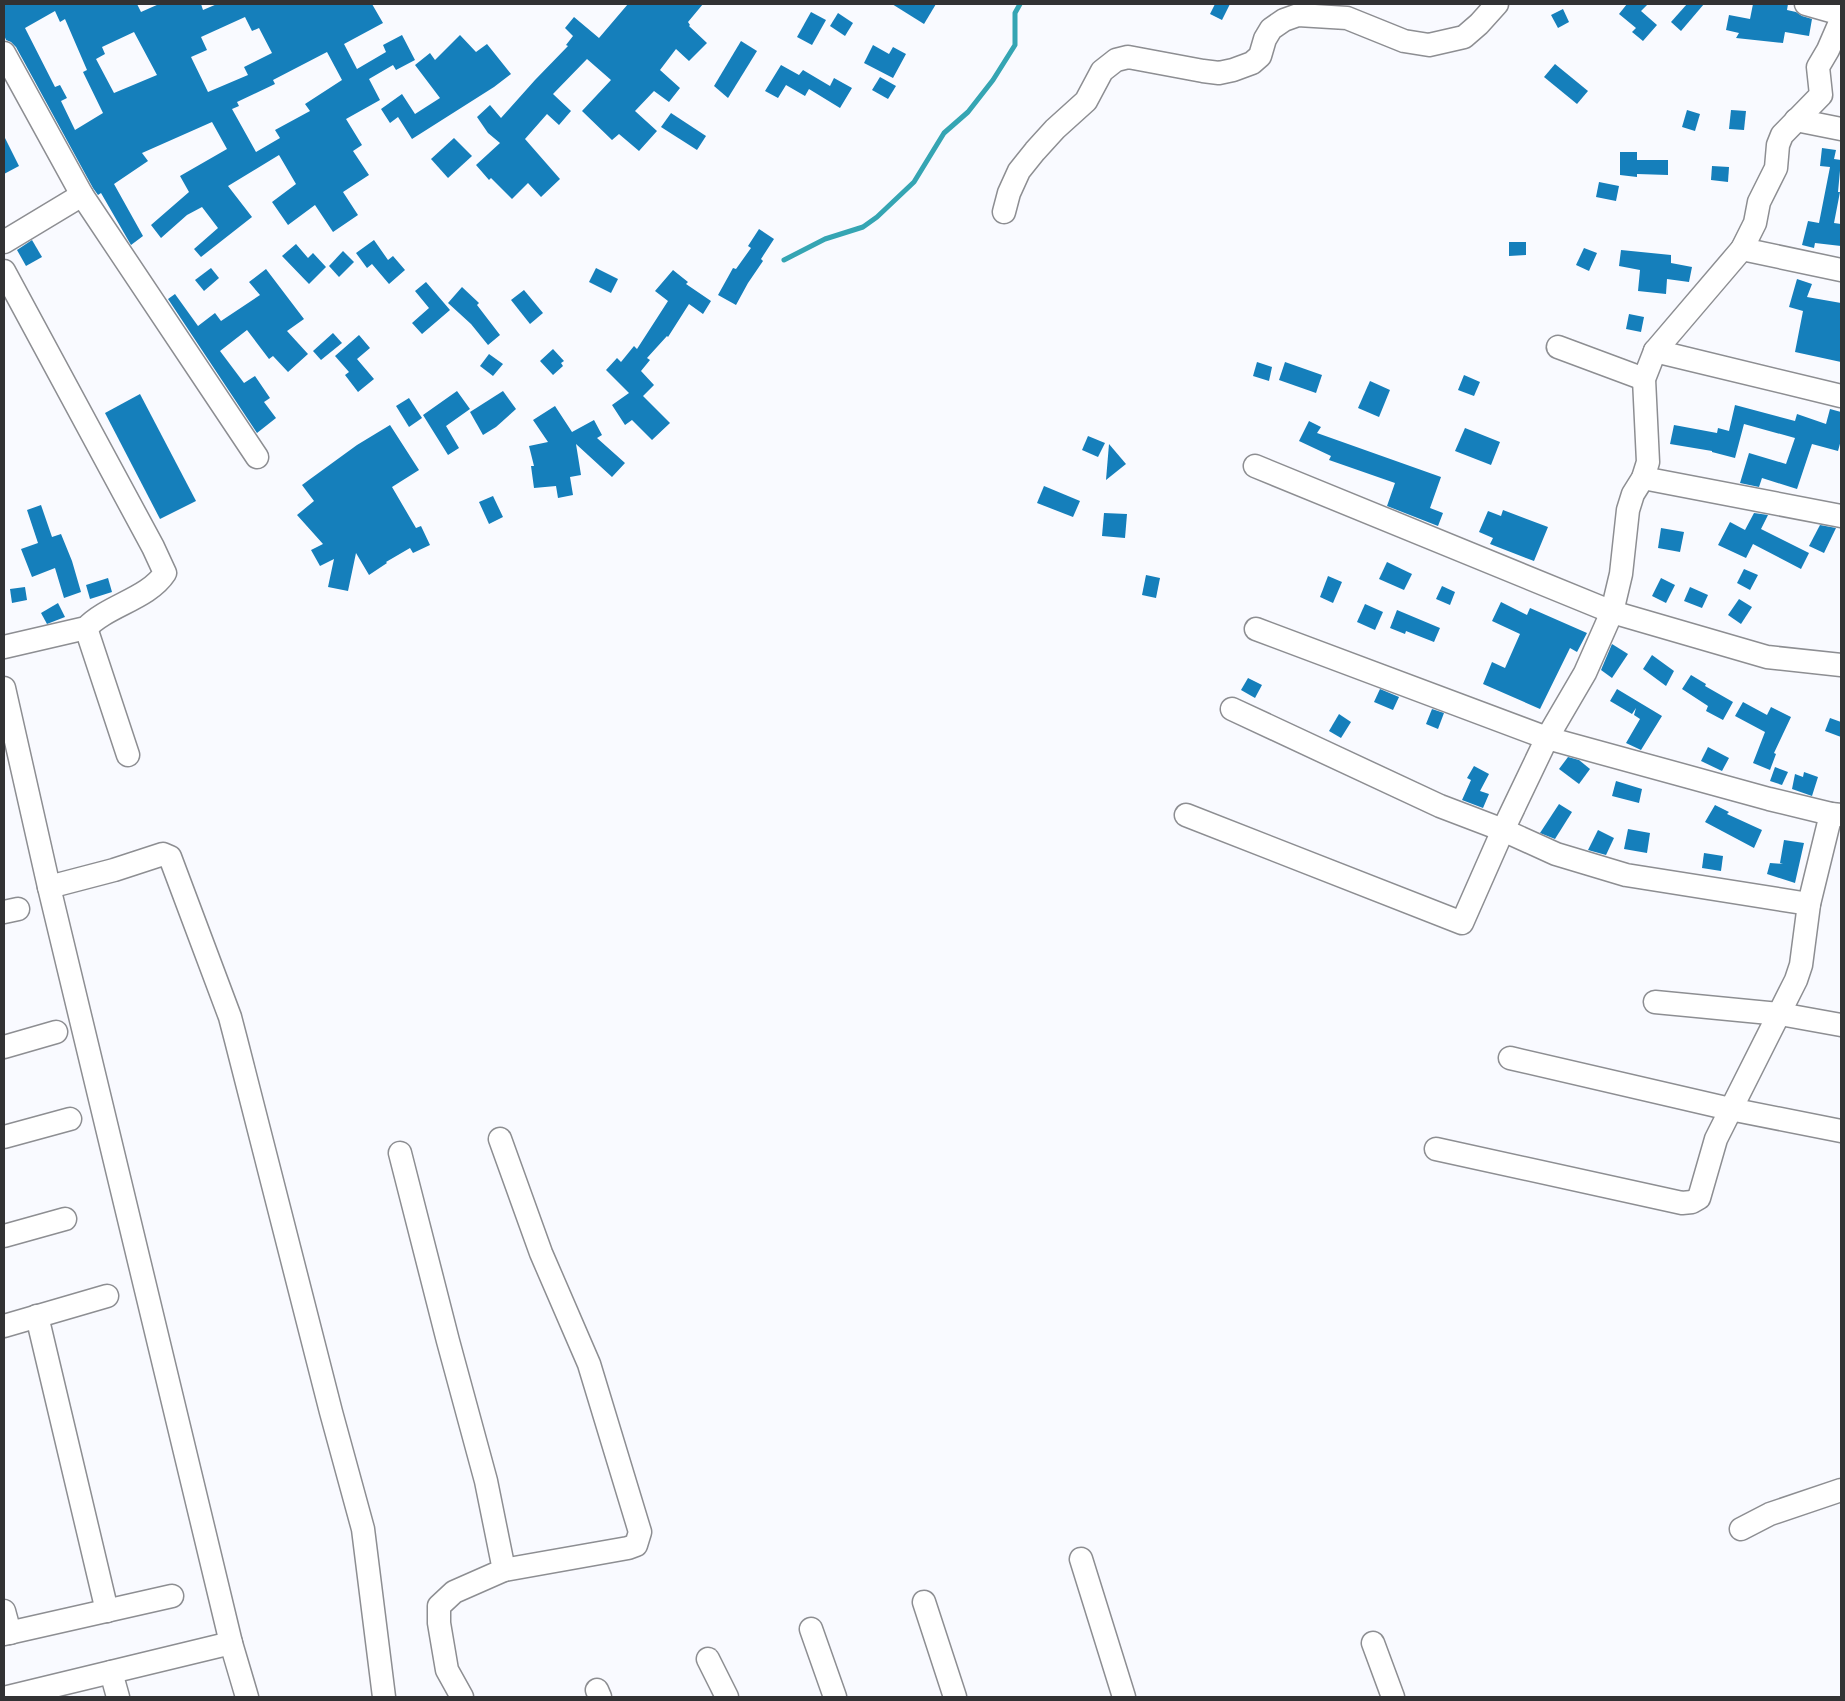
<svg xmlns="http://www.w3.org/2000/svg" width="1845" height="1701" font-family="'Source Sans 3',sans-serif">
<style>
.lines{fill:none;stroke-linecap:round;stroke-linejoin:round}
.stream{stroke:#35a5b3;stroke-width:5}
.building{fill:#157fbb;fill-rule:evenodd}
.minor-casing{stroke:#8d8e92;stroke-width:25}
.minor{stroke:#fff;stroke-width:22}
</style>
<rect width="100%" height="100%" fill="#f9faff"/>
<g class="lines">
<!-- stream -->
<polyline class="stream" points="784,260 825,239 863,227 877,217 914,182 944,133 968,112 993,80 1015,45 1015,13 1020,4"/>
</g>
<!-- building -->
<g class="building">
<path d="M4,4H137L141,12L159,4H201L203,10L217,4H372L383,23L344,44L357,69L386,52L383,45L402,35L415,60L396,70L393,65L369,79L380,100L346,119L362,145L353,151L369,175L343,192L358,215L333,232L315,205L288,225L272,202L296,184L279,155L228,186L252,217L201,257L194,249L218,228L202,207L187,215L161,238L151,225L189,192L180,176L227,149L212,122L142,153L148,161L114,184L143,236L131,245L101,193L98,195L93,188L16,47L11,42L6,40L4,35ZM55,11L60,22L65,19L87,70L83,72L103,113L75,130L61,101L67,98L60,85L55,87L25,28ZM245,17L252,31L259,28L272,53L244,67L248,75L208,92L191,57L207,50L201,37ZM134,32L157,75L114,93L96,59L105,54L102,47ZM327,52L342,80L305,104L310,111L275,130L280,138L256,152L232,109L239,106L237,102L275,84L273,80Z"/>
<polygon points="628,4 703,4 688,22 690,25 689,26 707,43 689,61 676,49 660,70 680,88 669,102 654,91 635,111 657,131 639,151 619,134 612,140 582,111 611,80 587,59 553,94 571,111 559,125 547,114 525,139 560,179 541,197 528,183 512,199 491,178 489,180 476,165 500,143 488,133 477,117 490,105 501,118 535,80 568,46 566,45 573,36 565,28 574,17 599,38"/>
<polygon points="892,4 936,4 924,24"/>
<polygon points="1215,4 1230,4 1222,20 1210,14"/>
<polygon points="1627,4 1648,4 1641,11 1657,25 1643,41 1632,32 1636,28 1619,14"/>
<polygon points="1687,4 1704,4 1681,31 1671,22"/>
<polygon points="1753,4 1788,4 1787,10 1796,12 1802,16 1812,19 1809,36 1785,32 1783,43 1736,38 1739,33 1726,30 1729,15 1750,19"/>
<polygon points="1563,9 1569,22 1558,28 1551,15"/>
<polygon points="811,12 826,20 812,45 797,37"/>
<polygon points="838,13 853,23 845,36 830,26"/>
<polygon points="460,35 476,52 487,44 511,74 494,87 412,139 398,117 390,123 381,109 402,94 415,114 440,98 415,65 430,53 435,60"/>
<polygon points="741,41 757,51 728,98 714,86"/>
<polygon points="873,45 889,54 893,47 906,54 893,78 864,63"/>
<polygon points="1555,64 1588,91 1577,104 1544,77"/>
<polygon points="781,65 799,75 803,70 830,86 834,78 852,88 840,108 809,89 805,96 786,85 778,98 765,91"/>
<polygon points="880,77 896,86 888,99 872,90"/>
<polygon points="1687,110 1700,114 1695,131 1682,127"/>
<polygon points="1731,110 1746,111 1744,130 1729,129"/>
<polygon points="671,113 706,136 697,150 661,127"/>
<polygon points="4,136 19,166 4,174"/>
<polygon points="454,138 472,156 448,178 431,159"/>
<polygon points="1822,148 1836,150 1834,159 1841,160 1838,192 1840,192 1834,223 1841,224 1841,246 1815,243 1814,248 1802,245 1808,221 1819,223 1830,167 1820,166"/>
<polygon points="1620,152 1637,152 1637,160 1668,160 1668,175 1637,174 1637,177 1620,175"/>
<polygon points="1712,166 1729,167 1728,182 1711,180"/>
<polygon points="1599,182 1619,186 1616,201 1596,197"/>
<polygon points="759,229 774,239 761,259 763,261 748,283 736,305 718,295 733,268 736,269 751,248 748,246"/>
<polygon points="32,240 42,257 26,266 17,250"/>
<polygon points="374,240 388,260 393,256 405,270 389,284 372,264 367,268 356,253"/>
<polygon points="1509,242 1526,242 1526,255 1509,256"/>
<polygon points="296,244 308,258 313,253 326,267 309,284 282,256"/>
<polygon points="1584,248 1597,253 1589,271 1576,265"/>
<polygon points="1621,250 1671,255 1671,263 1692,267 1689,282 1667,279 1666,294 1638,291 1640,270 1619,266"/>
<polygon points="343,251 354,262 339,277 329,266"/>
<polygon points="211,268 219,278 204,291 195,280"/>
<polygon points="596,268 618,279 611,293 589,282"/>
<polygon points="266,269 304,319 287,331 308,354 288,372 273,356 269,359 247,330 220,351 244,383 255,376 270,398 264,402 276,418 257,433 168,299 175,294 198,326 215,313 221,321 260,295 249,282"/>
<polygon points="673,270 688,282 686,284 711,301 703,314 689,304 668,337 667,336 647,358 650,360 641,371 654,385 643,396 670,423 652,440 632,420 625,425 612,405 629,393 606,370 617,358 621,362 634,346 637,349 668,301 655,291"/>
<polygon points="1797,279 1812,284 1807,297 1841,303 1841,362 1795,352 1803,311 1789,307"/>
<polygon points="426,282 450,310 422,334 412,323 429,308 415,291"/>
<polygon points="462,287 479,303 477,305 500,335 488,345 471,324 448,303"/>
<polygon points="524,290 543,313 530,324 511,300"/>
<polygon points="1629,314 1644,317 1641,332 1626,329"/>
<polygon points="333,333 342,343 321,360 313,351"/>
<polygon points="359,335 370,348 357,359 374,379 358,392 345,375 349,372 335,356"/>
<polygon points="553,349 564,361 561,363 563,366 553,375 540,361"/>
<polygon points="489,354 503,364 493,376 480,366"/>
<polygon points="1257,362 1272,367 1269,381 1253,376"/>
<polygon points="1285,362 1322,375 1316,393 1279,380"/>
<polygon points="1464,375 1480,382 1474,396 1458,390"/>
<polygon points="1370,381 1390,390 1379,417 1358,408"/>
<polygon points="457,391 470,409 446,426 459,448 448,455 423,415"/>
<polygon points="503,391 516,409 496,427 483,435 470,412"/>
<polygon points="140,394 196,501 160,519 105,413"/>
<polygon points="409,398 422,418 409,427 396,406"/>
<polygon points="1735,405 1795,421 1797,414 1826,424 1830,409 1841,412 1841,440 1838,451 1812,444 1797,489 1762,478 1759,487 1740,483 1749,453 1786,464 1795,438 1744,424 1735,458 1712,452 1712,451 1670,444 1674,425 1717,433 1718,428 1729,431"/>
<polygon points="555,406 572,432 594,420 602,435 597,438 625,463 612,477 576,444 581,475 570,477 573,495 558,498 556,486 534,488 531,466 534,466 529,446 548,442 533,420"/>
<polygon points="1309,421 1321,427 1317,433 1441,477 1430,508 1443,513 1438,526 1387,506 1395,483 1329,460 1331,456 1299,441"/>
<polygon points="390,425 419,470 392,487 416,528 421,526 430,545 413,553 410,548 386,562 387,563 369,575 356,553 348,591 328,587 334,559 320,566 311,550 323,544 297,515 314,501 302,485 357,445"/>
<polygon points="1465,428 1500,442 1491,465 1455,451"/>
<polygon points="1088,436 1105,443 1098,457 1082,450"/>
<polygon points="1109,444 1126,464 1106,480"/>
<polygon points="1044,486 1080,501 1073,517 1037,503"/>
<polygon points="493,496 503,517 489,524 479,502"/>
<polygon points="41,505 52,537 61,534 72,561 81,592 64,598 55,568 32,577 21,549 38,543 27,510"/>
<polygon points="1503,510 1548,527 1534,561 1490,544 1493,538 1479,532 1488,511 1501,516"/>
<polygon points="1104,513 1127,514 1125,538 1102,536"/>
<polygon points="1754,513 1768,515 1761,529 1809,553 1801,569 1753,544 1746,558 1718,545 1730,522 1745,530"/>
<polygon points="1820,525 1836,528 1824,553 1809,546"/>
<polygon points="1661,528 1684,532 1680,552 1658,548"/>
<polygon points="1387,562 1412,574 1404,590 1379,579"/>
<polygon points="1744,569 1758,575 1750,590 1737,583"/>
<polygon points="1146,575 1160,578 1156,598 1142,595"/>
<polygon points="1328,576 1342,582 1333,603 1320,597"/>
<polygon points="108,578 112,592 90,599 86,585"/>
<polygon points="1661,578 1675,585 1666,603 1652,596"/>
<polygon points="1442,586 1455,592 1450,605 1436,599"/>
<polygon points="25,587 27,600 12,603 10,589"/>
<polygon points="1690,587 1708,595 1702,608 1684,601"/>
<polygon points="1739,599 1752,607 1741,624 1728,615"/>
<polygon points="1501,602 1527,615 1530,608 1587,633 1577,652 1570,648 1540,709 1483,684 1492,662 1505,668 1520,634 1492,621"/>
<polygon points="58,603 65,617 47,624 41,613"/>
<polygon points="1365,604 1383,612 1375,630 1357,622"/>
<polygon points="1397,610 1440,628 1434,642 1406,631 1405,634 1390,628"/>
<polygon points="1612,644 1628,654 1612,678 1601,670"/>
<polygon points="1652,655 1674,671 1666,686 1643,669"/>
<polygon points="1691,675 1706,684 1705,686 1733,702 1723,720 1706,711 1708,706 1682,689"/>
<polygon points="1248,678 1262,685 1255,698 1241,690"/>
<polygon points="1380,689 1399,697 1393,710 1374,702"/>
<polygon points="1617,689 1662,716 1641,750 1626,743 1640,719 1634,715 1636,708 1632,714 1610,701"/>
<polygon points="1743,702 1767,715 1771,707 1791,717 1774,753 1776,754 1770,770 1753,763 1765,732 1735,716"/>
<polygon points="1432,709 1444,713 1438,729 1426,724"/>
<polygon points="1339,714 1351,722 1341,738 1329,731"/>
<polygon points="1830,718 1841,722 1841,737 1825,731"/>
<polygon points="1708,747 1729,758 1722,771 1701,761"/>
<polygon points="1568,757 1579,760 1590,769 1579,784 1559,769"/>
<polygon points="1474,766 1489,774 1480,791 1489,794 1483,808 1462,800 1471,780 1467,778"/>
<polygon points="1775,767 1788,772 1782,785 1770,781"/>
<polygon points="1804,772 1818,777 1812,796 1792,789 1795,774 1803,777"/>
<polygon points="1616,781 1642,789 1639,803 1612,796"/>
<polygon points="1559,804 1572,812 1555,839 1540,833"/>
<polygon points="1715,805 1729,812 1727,814 1762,830 1754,848 1705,822"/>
<polygon points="1628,829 1650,833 1647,853 1624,849"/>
<polygon points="1598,830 1614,838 1606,855 1588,850"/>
<polygon points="1784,840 1804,843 1795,883 1767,874 1770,863 1783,864 1780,863"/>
<polygon points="1704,853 1723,856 1721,871 1702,868"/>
</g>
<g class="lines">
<!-- minor casing -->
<g class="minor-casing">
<g id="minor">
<polyline points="1806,4 1841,14"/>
<polyline points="4,53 82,195 257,457"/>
<polyline points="1796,120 1841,129"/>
<polyline points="1004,212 1009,193 1019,171 1035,151 1055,129 1086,101 1102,71 1116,60 1128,57 1203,71 1219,73 1233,70 1252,63 1260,56 1265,39 1271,29 1284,20 1298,15 1347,18 1404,41 1429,45 1464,37 1479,24 1497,4"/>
<polyline points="4,242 82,195"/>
<polyline points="1742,249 1841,270"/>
<path d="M4,271L153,547L165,573C148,599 108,605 86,628L4,647"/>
<polyline points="1558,347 1644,379"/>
<polyline points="1655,351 1841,396"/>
<polyline points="1255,466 1612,612 1767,657 1841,665"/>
<polyline points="1643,478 1841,516"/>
<polyline points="86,628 128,755"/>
<polyline points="1256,629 1547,738 1769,799 1831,814 1841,815"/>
<polyline points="4,688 49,887 231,1643 247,1697"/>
<polyline points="1232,709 1440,806 1503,830 1556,854 1626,875 1809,904"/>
<polyline points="1186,815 1462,923 1503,830 1547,738 1585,673 1612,612 1621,574 1628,510 1633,494 1643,478 1648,462 1644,379 1655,351 1742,249 1755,223 1759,202 1776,168 1778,145 1782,135 1821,95 1818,67 1828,50 1841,20"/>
<polyline points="49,887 114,870 163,854 170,857 230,1017 236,1040 331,1412 363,1529 384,1697"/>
<polyline points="4,912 18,909"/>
<polyline points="1655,1002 1780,1014 1841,1025"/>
<polyline points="4,1047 56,1032"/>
<polyline points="1510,1058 1730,1109 1841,1131"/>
<polyline points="4,1137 70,1119"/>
<polyline points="500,1139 541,1253 589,1364 640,1532 636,1545 628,1548 504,1570"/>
<polyline points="1436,1149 1682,1203 1692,1202 1699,1198 1716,1139 1796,980 1801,965 1809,904 1831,814"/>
<polyline points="400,1153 448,1341 486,1481 504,1570 454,1592 439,1606 439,1623 447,1670 462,1697"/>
<polyline points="4,1236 65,1219"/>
<polyline points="37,1316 107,1611"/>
<polyline points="4,1326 107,1296"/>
<polyline points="1741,1529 1770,1514 1841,1490"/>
<polyline points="1081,1559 1124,1697"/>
<polyline points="924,1602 955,1697"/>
<polyline points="4,1611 10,1633"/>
<polyline points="811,1629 835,1697"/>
<polyline points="4,1634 172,1596"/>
<polyline points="1373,1643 1393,1697"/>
<polyline points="708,1659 727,1697"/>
<polyline points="111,1672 118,1697"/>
<polyline points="597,1690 600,1697"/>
<polyline points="8,1697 231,1643"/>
</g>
</g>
<!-- minor -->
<use href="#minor" class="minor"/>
</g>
<!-- border -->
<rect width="1845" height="1701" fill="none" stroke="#323234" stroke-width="10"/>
</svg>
